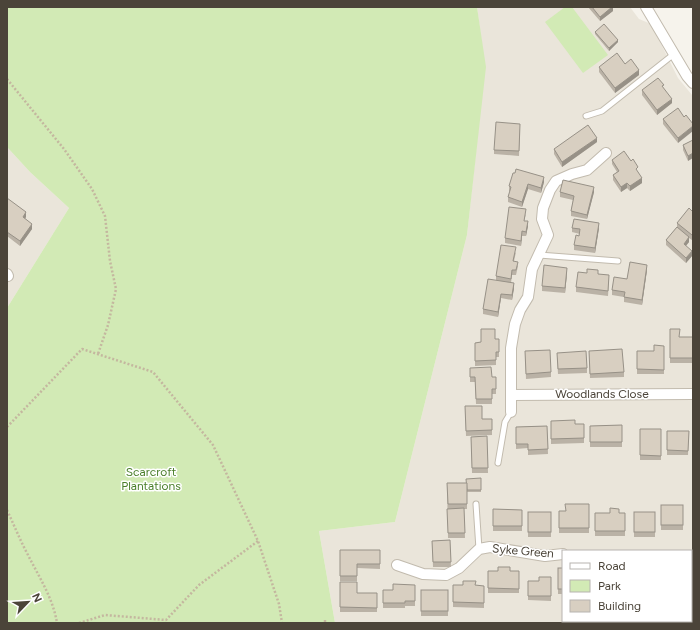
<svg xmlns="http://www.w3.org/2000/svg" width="700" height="630" font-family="Figtree,sans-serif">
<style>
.residential{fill:#eae5da;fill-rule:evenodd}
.green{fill:#d2eab5}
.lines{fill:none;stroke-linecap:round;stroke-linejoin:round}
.lane-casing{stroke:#c2bbae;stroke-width:7}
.street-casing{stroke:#c2bbae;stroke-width:12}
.path{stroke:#c4b79f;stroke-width:2.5;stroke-dasharray:2 2;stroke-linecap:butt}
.lane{stroke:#fff;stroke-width:5}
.street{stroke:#fff;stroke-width:10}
.wall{fill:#bab2a6}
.shaded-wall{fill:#979187}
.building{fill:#d8cfc1;stroke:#979187}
.labels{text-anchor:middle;stroke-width:3;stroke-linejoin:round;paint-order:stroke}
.street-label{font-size:12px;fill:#4b4439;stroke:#fff}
.park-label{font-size:12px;fill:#4a7f2a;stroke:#fff}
</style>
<rect width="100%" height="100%" fill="#f6f3ec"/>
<!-- residential -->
<g class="residential">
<path d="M477,7H630L639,19L651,24L678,78L692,95L693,92V623H335L319,531L395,522L467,235L485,67ZM563,551H691V621H563Z"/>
<polygon points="7,147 30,172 69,208 7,308"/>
</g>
<!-- green -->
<g class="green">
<polygon points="7,7 477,7 486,67 467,235 395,522 319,531 335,623 7,623 7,308 69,208 30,172 7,147"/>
<polygon points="565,7 572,7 608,55 583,73 545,22"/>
</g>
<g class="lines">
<!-- lane casing -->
<g class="lane-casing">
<g id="lane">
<polyline points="586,116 602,111 674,54"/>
<polyline points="539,255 618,261"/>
<polyline points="498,463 505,422 511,412"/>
<polyline points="476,504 479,549"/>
</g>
</g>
<!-- street casing -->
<g class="street-casing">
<g id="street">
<polyline points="646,7 687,76 693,83"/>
<polyline points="7,274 8,276"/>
<polyline points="511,395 693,394"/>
<polyline points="511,412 511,348 515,324 520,310 528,297 532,269 548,235 542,219 543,208 550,190 556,181 572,174 587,170 606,153"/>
<polyline points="397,565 423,574 446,575 459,568 479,549 490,547 545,556 563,554"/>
<polyline points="691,567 693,567"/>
</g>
</g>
<!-- path -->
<g class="path">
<polyline points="7,79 64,149 92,189 105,216 110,261 116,289 108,325 98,354"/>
<polyline points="7,427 82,349 153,372 213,445 258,541 279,604 282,623"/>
<path d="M7,510C14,525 20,540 28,555C39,577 53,598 57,623"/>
<polyline points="325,620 325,623"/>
<polyline points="79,623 105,615 166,620 199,585 258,541"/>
</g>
<!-- lane -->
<use href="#lane" class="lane"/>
<!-- street -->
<use href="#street" class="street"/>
</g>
<!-- wall -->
<g class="wall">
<polygon points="588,7 613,7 613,11 600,21"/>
<polygon points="595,32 618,42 609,51 595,34"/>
<polygon points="625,64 639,75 615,93 599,72 599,67"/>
<polygon points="642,90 672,103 657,115 642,95"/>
<polygon points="684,117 678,143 663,124 663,119"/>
<polygon points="520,129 519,156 494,154 494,150"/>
<polygon points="693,140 688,161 683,150 683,145"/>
<polygon points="597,142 562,167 554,154 554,149"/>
<polygon points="612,160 638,172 642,183 630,191 627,188 621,192 613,180 613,175 617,172 612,164"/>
<polygon points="544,182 541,193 528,189 522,207 508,202 508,197 510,191 509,191 509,186"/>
<polygon points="560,192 594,192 587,219 571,216 571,211 573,200 560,197"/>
<polygon points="7,198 26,217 25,218 32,229 20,246 7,236"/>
<polygon points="693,212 692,240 689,238 689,242 686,246 692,256 686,263 666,245 666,240 677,227 677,223"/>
<polygon points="526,214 524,221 528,226 526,236 522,236 521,246 505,243 505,238"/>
<polygon points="572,228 599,228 595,253 574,250 574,245 579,236 580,234 572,232"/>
<polygon points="516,252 514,261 518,266 516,275 512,275 511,283 514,288 512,300 501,298 498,317 483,314 483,309 496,281 496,276"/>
<polygon points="647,270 642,305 624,302 624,297 612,295 612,290 627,279"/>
<polygon points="567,273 565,293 542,291 542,286"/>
<polygon points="598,274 609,280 608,296 576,292 576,287"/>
<polygon points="670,329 679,337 693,337 693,363 670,363"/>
<polygon points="495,339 499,339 499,357 496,357 496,365 475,366 475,343 481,342"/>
<polygon points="664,346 664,374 637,374 637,351 654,351"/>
<polygon points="525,351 551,372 551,377 526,379"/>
<polygon points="589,351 624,372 624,377 590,378"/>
<polygon points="557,358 587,368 587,373 558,374"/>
<polygon points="470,368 492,377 496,389 496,394 492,394 492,404 476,404 475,382 470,382"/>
<polygon points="465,406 482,419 492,419 492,435 466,436"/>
<polygon points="551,421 575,424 584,424 584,443 551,444"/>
<polygon points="622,425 622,447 590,447 590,426"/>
<polygon points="547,426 548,454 528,455 528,448 516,449 516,427"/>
<rect x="640" y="429" width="21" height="31"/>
<polygon points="667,431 689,431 688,455 667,455"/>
<polygon points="487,436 488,473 472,473 471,437"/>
<polygon points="481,478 481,492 467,492 467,509 464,509 465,538 448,538 447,483 466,483"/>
<polygon points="589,504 589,533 559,533 559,511 566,511"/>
<rect x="661" y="505" width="22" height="25"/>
<polygon points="493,509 522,510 522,531 493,531"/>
<rect x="528" y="512" width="23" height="25"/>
<rect x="634" y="512" width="21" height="25"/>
<rect x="595" y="513" width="30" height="23"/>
<polygon points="450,540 451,567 433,567 432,541"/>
<polygon points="340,550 380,550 380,569 357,568 357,581 340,581"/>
<rect x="558" y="568" width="5" height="26"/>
<rect x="488" y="571" width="31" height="22"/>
<polygon points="551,577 551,601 528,600 528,581 539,581"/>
<polygon points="340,582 357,593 377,593 377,612 340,612"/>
<polygon points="415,585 415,606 405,606 405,608 383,608 383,590 393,590"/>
<polygon points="453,585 484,586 484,608 453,607"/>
<rect x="421" y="590" width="27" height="26"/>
<polygon points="691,595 693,596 693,619 691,619"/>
</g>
<!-- shaded-wall -->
<g class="shaded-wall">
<polygon points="612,7 613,7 613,11 600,21 600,17"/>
<polygon points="618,40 618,42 609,51 609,48"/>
<polygon points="639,70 639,75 615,93 615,88"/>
<polygon points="672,99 672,103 657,115 657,110"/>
<polygon points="693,126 693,131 678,143 678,138"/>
<polygon points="597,138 597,142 562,167 562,162"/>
<polygon points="693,153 693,158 688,161 688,156"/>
<polygon points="544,177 544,182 541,193 541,188"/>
<polygon points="642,178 642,183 630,191 630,186"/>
<polygon points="627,183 627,188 621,192 621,187"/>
<polygon points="528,184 528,189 522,207 522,202"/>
<polygon points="594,187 594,192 587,219 587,215"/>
<polygon points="26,212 26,217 23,222 23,217"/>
<polygon points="528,221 528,226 526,236 526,232"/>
<polygon points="599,223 599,228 595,253 595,248"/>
<polygon points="32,224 32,229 20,246 20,241"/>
<polygon points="522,231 522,236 521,246 521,241"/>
<polygon points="693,234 693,239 692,240 692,235"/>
<polygon points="689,237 689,242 684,248 684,244"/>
<polygon points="692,251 692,256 686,263 686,258"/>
<polygon points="647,265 647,270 642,305 642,300"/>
<polygon points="567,268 567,273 565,293 565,288"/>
<polygon points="514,283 514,288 512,300 512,295"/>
<polygon points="501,294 501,298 498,317 498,312"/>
</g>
<!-- building -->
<g class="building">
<polygon points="592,7 612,7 600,17"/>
<polygon points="604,24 618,40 609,48 595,32"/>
<polygon points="617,53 625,64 631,59 639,70 615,88 599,67"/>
<polygon points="658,78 664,85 662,86 672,99 657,110 642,90"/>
<polygon points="678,108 684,117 686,115 693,124 693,126 678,138 663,119"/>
<polygon points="496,122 520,124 519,151 494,150"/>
<polygon points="588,125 597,138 562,162 554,149"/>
<polygon points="693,140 693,153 688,156 683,145"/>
<polygon points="624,151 631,161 633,159 638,167 636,169 642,178 630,186 627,183 621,187 613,175 619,171 612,160"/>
<polygon points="516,169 544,177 541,188 528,184 522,202 508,197 511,187 509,186 513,173 515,173"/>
<polygon points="563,180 594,187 587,215 571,211 574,196 560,192"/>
<polygon points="7,198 26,212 23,217 32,224 20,241 7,232"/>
<polygon points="509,207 526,209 524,221 528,221 526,232 522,231 521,241 505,238"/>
<polygon points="689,208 693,212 693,226 692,227 693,227 693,234 692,235 677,223"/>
<polygon points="574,219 599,223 595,248 574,245 576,235 579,236 580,229 572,228"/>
<polygon points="677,227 689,237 684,244 692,251 686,258 666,240"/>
<polygon points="501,245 516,247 513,261 518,262 516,270 512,270 511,279 496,276"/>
<polygon points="630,262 647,265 642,300 624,297 625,292 612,290 614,277 627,279"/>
<polygon points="544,265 567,268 565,288 542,286"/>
<polygon points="587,269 598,270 598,274 609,275 608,291 576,287 578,272 587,273"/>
<polygon points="488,279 514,283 512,295 501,294 498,312 483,309"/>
<polygon points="481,329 495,329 495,339 499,339 499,352 496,352 496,360 475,361 475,343 481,342"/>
<polygon points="670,329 680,329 679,337 693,337 693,358 670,358"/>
<polygon points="654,345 664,346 664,370 637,369 637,351 654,351"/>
<polygon points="622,349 624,372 590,374 589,351"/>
<polygon points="550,350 551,372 526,374 525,351"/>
<polygon points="586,351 587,368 558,369 557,353"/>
<polygon points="491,367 492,377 496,377 496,389 492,389 492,399 476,399 475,377 470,377 470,368"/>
<polygon points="465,406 482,406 482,419 492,419 492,430 466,431"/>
<polygon points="575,420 575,424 584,424 584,438 551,439 551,421"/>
<polygon points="622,425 622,442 590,442 590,426"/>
<polygon points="547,426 548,449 528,450 528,444 516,444 516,427"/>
<polygon points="640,429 661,429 661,456 640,455"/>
<polygon points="667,431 689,431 688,451 667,450"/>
<polygon points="487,436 488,468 472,468 471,437"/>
<polygon points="481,478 481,490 467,490 466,479"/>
<polygon points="447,483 467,483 467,504 448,504"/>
<polygon points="565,504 589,504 589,528 559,528 559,511 566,511"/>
<rect x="661" y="505" width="22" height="20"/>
<polygon points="464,508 465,533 448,533 447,509"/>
<polygon points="610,508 619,509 619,513 625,513 625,531 595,531 595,513 610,513"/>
<polygon points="493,509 522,510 522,526 493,526"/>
<rect x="528" y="512" width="23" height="20"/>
<rect x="634" y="512" width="21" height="20"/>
<polygon points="450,540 451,562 433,562 432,541"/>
<polygon points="340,550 380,550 380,564 357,564 357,576 340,576"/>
<polygon points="498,567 510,567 510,571 519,571 519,589 488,588 488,571 498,571"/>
<rect x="558" y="568" width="5" height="21"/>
<polygon points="539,577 551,577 551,596 528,596 528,581 539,581"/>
<polygon points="463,581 476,581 475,585 484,586 484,603 453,602 453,585 463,585"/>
<polygon points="340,582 357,582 357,593 377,593 377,608 340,607"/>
<polygon points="393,584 415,585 415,601 405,601 405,603 383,603 383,590 393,590"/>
<rect x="421" y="590" width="27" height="21"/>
<polygon points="691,595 693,596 693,614 691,614"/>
</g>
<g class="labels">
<!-- street labels -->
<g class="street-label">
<text x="602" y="398">Woodlands Close</text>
<text transform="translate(523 551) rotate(5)" y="4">Syke Green</text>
</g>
<!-- park labels -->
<g class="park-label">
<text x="151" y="476">Scarcroft<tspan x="151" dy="14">Plantations</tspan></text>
</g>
</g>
<!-- border -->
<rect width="700" height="630" fill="none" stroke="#4b4439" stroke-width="16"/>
<!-- legend -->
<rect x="562" y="550" width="130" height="72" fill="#ffffff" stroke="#b7b4b0"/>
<rect x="570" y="563" width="20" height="6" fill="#ffffff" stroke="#b7b4b0"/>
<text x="598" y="570" font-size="12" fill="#4b4439">Road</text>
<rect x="570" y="580" width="20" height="12" fill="#d2eab5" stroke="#b7b4b0"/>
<text x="598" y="590" font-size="12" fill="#4b4439">Park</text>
<rect x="570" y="600" width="20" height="12" fill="#d8cfc1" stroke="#b7b4b0"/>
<text x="598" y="610" font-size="12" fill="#4b4439">Building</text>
<!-- north arrow -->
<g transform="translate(28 602) rotate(65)" stroke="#ffffff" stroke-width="3" paint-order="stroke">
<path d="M0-3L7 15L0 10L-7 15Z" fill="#4b4439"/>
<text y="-6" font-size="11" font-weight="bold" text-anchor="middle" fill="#4b4439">N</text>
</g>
</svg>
